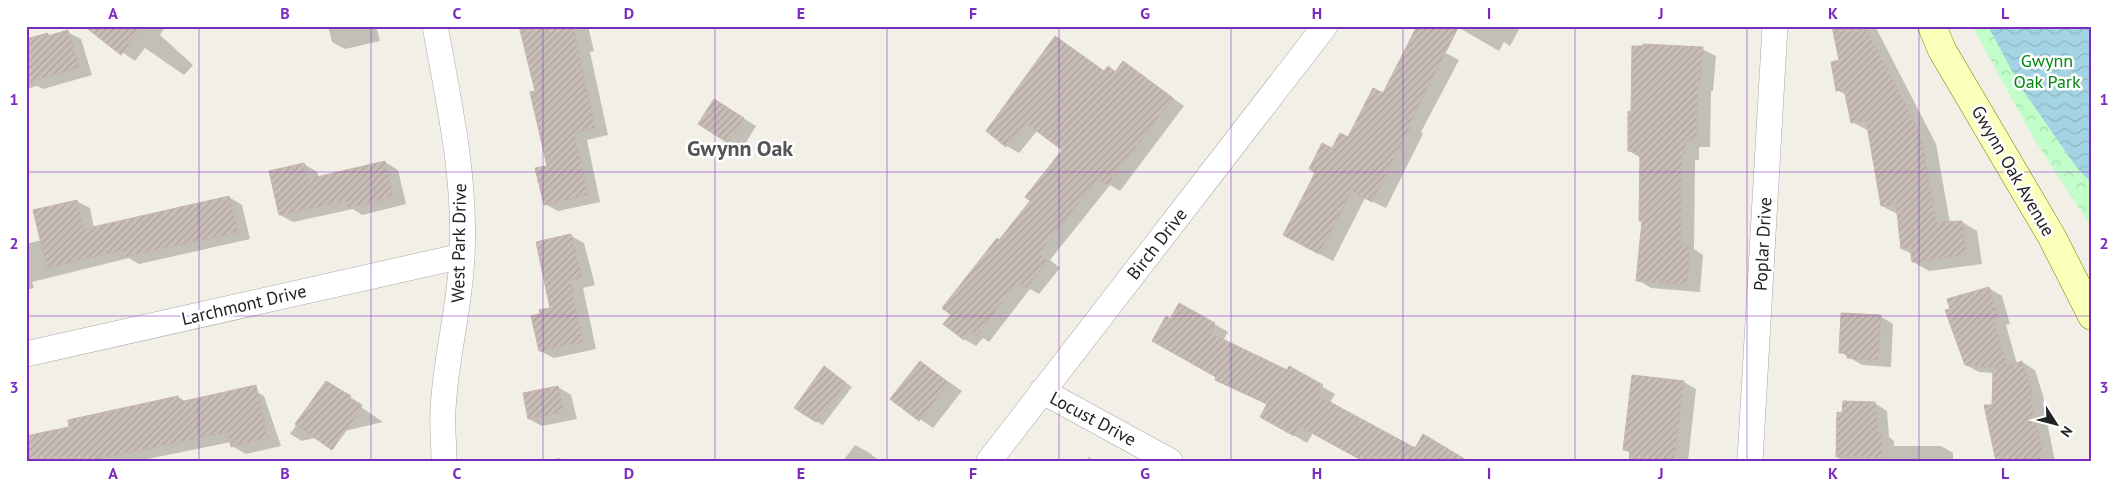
<svg xmlns="http://www.w3.org/2000/svg" width="2118" height="487" font-family="'PT Sans',sans-serif">
<style>
.park{fill:url(#park-crowns)}
.water{fill:url(#water-waves)}
.shadow{fill:#0003}
.building{fill:url(#building-hatch);stroke:#c6b6a8}
.lines{fill:none;stroke-linecap:round;stroke-linejoin:round}
.minor-casing{stroke:#a8a8a8;stroke-width:26}
.secondary-casing{stroke:#708100;stroke-width:29}
.minor{stroke:#fff;stroke-width:25}
.secondary{stroke:#faffb9;stroke-width:28}
.grid{fill:none;stroke:#7b2cbf;stroke-width:1;stroke-opacity:0.55}
.labels{text-anchor:middle;stroke-width:5;stroke-linejoin:round;paint-order:stroke}
.park-label{font-size:18px;fill:#028711;stroke:#fff}
.street-label{font-size:18px;fill:#212121;stroke:#fff}
.district-label{font-size:22px;font-weight:bold;fill:#545454;stroke:#fff}
.neatline{fill:none;stroke:#7b2cbf;stroke-width:2}
.grid-label{font-size:16px;text-anchor:middle;font-weight:bold;fill:#7b2cbf}
</style>
<defs>
<pattern id="park-crowns" width="20" height="18" patternUnits="userSpaceOnUse" patternTransform="scale(1.25)"><rect width="20" height="18" fill="#c2fec9"/><path d="M2 6a3 3 0 1 1 6 0M12 15a3 3 0 1 1 6 0" fill="none" stroke="#a6d9ac"/></pattern>
<pattern id="water-waves" width="16" height="10" patternUnits="userSpaceOnUse" patternTransform="scale(1.25)"><rect width="16" height="10" fill="#a4d4e3"/><path d="M0 5q4-4 8 0t8 0" fill="none" stroke="#8db6c2"/></pattern>
<pattern id="building-hatch" width="6" height="6" patternUnits="userSpaceOnUse" patternTransform="scale(1.25)"><rect width="6" height="6" fill="#c8beb6"/><path d="M-1 1l2-2M0 6l6-6M5 7l2-2" fill="none" stroke="#aca39c"/></pattern>
</defs>
<rect width="100%" height="100%" fill="#f2efe7"/>
<!-- park -->
<polygon class="park" points="1972,26 2092,26 2092,228 2034,139"/>
<!-- water -->
<polygon class="water" points="1988,26 2092,26 2092,183 2077,168 2020,86"/>
<!-- shadow -->
<g class="shadow">
<polygon points="94,26 166,26 160,35 193,65 184,75 145,48 135,61 91,30"/>
<polygon points="328,26 376,26 380,41 345,49 332,42"/>
<polygon points="520,26 588,26 594,51 590,52 608,135 587,140 600,202 558,211 545,204 548,167 536,92"/>
<polygon points="1456,26 1521,26 1510,46 1504,42 1499,51"/>
<polygon points="1833,26 1875,26 1936,144 1950,223 1962,222 1977,231 1982,264 1929,271 1913,262 1912,254 1902,249 1899,215 1882,206 1869,131 1852,122 1846,95 1837,90 1840,61"/>
<polygon points="67,32 81,39 92,75 43,89 37,86 26,89 26,42 47,34 51,36"/>
<polygon points="1413,36 1459,60 1421,132 1423,134 1386,208 1365,198 1333,261 1297,242 1333,150 1348,139 1384,94"/>
<polygon points="1056,38 1105,72 1108,68 1117,72 1124,63 1184,106 1120,191 1110,185 1050,260 1060,268 1039,294 1030,289 989,342 983,338 976,346 964,339 1000,241 1031,200 1063,150 1038,130 1019,153 1007,146"/>
<polygon points="1702,49 1716,56 1713,91 1711,91 1710,147 1699,147 1699,160 1695,160 1694,249 1703,255 1700,292 1651,288 1638,280 1643,222 1640,221 1641,158 1629,151 1632,113"/>
<polygon points="727,108 756,126 742,149 700,123"/>
<polygon points="385,162 398,170 406,204 362,215 353,209 293,222 280,215 304,164 317,172 319,177"/>
<polygon points="229,197 242,205 250,239 139,264 129,258 32,282 34,288 26,290 26,244 42,240 76,201 90,208 94,228"/>
<polygon points="571,236 584,243 595,285 583,288 596,349 554,358 540,351 541,315 552,309"/>
<polygon points="1989,288 2002,296 2010,324 2006,325 2017,364 2022,362 2035,370 2045,402 2043,403 2055,461 1997,461 1993,406 1994,373 1979,372 1966,365"/>
<polygon points="1180,304 1228,332 1223,341 1287,372 1290,368 1335,394 1330,403 1415,450 1465,460 1313,433 1307,443 1262,416 1268,405 1216,379 1218,376 1171,321"/>
<polygon points="1880,316 1893,324 1891,367 1862,365 1840,352"/>
<polygon points="920,362 962,391 933,428 892,399"/>
<polygon points="825,368 852,387 823,425 816,421"/>
<polygon points="326,382 363,405 361,407 383,422 302,441 290,434"/>
<polygon points="1684,382 1696,389 1688,461 1630,461 1631,453 1625,450"/>
<polygon points="558,387 571,395 577,419 542,426 529,419"/>
<polygon points="250,388 264,396 281,446 246,454 232,446 231,442 138,461 26,461 70,428 178,397 187,402"/>
<polygon points="1875,403 1887,411 1889,437 1894,441 1894,446 1941,446 1953,453 1953,461 1839,461 1838,413 1844,414"/>
<polygon points="855,445 868,452 880,461 843,461"/>
<polygon points="1089,457 1095,461 1086,461"/>
<polygon points="559,458 565,461 546,461"/>
</g>
<!-- building -->
<g class="building">
<polygon points="84,26 142,26 121,55"/>
<polygon points="519,26 573,26 595,128 574,133 588,195 544,205 535,168 547,166 530,92 535,91"/>
<polygon points="1417,26 1459,26 1409,124 1411,125 1372,202 1352,191 1319,254 1283,235 1315,173 1309,169 1322,143 1332,148 1340,133 1348,137 1373,88 1383,93"/>
<polygon points="1832,26 1865,26 1921,135 1936,222 1962,221 1966,255 1912,262 1910,248 1901,249 1896,204 1881,206 1866,120 1851,123 1844,89 1836,91 1831,62 1839,60"/>
<polygon points="68,30 79,67 26,83 26,39 48,33 48,36"/>
<polygon points="1055,36 1104,71 1108,66 1115,72 1123,61 1173,98 1107,185 1098,178 1039,253 1048,261 1026,288 1018,282 976,336 971,331 964,340 943,324 951,315 942,308 997,238 999,240 1030,201 1025,197 1062,150 1026,123 1006,147 986,131"/>
<polygon points="1643,44 1703,47 1700,84 1698,84 1697,140 1686,140 1686,153 1682,153 1681,245 1690,246 1687,285 1636,281 1642,221 1639,221 1640,152 1628,151 1628,111 1631,112 1632,46 1643,46"/>
<polygon points="714,99 744,118 728,143 698,124"/>
<polygon points="385,161 393,197 348,208 346,201 279,215 269,171 304,163 308,179"/>
<polygon points="229,196 238,232 124,257 123,250 47,268 33,210 77,200 84,229"/>
<polygon points="571,234 582,278 570,280 583,342 539,351 531,316 540,314 539,310 550,308 536,242"/>
<polygon points="1989,287 1998,317 1993,318 2007,366 2022,361 2033,394 2030,395 2043,455 2040,456 2041,461 1996,461 1984,405 1992,405 1993,370 2001,368 1965,365 1945,310 1950,309 1947,299"/>
<polygon points="1179,303 1215,323 1210,333 1287,370 1289,366 1323,385 1317,395 1415,448 1423,434 1468,461 1363,461 1299,426 1294,436 1260,417 1267,404 1215,380 1216,377 1152,341 1166,316 1170,319"/>
<polygon points="1841,313 1881,315 1878,360 1847,358 1847,353 1839,353"/>
<polygon points="920,361 949,383 919,421 890,399"/>
<polygon points="824,366 846,383 816,422 794,408"/>
<polygon points="1632,375 1684,381 1674,461 1629,461 1630,451 1623,450"/>
<polygon points="326,381 351,396 349,398 362,408 332,450 295,424"/>
<polygon points="256,385 268,438 231,447 228,432 88,461 26,461 26,436 69,427 68,420 178,396 180,402"/>
<polygon points="558,386 564,412 528,419 523,393"/>
<polygon points="1843,401 1875,402 1877,432 1882,432 1882,458 1836,457 1837,412 1842,413"/>
</g>
<g class="lines">
<!-- minor casing -->
<g class="minor-casing">
<g id="minor">
<path d="M435,26C449,103 466,178 462,256C460,309 445,359 443,411C442,428 444,444 444,461"/>
<polyline points="26,354 462,256"/>
<polyline points="1042,391 1170,461"/>
<polyline points="989,461 1325,26"/>
<polyline points="1750,461 1775,26"/>
</g>
</g>
<!-- secondary casing -->
<g class="secondary-casing">
<polyline id="secondary" points="1932,26 1942,50 2052,237 2092,316"/>
</g>
<!-- minor -->
<use href="#minor" class="minor"/>
<!-- secondary -->
<use href="#secondary" class="secondary"/>
</g>
<!-- grid -->
<path class="grid" d="M199,26V461M371,26V461M543,26V461M715,26V461M887,26V461M1059,26V461M1231,26V461M1403,26V461M1575,26V461M1747,26V461M1919,26V461M26,172H2092M26,316H2092"/>
<g class="labels">
<!-- park labels -->
<g class="park-label">
<text x="2047" y="67">Gwynn<tspan x="2047" dy="21">Oak Park</tspan></text>
</g>
<!-- street labels -->
<g class="street-label">
<text transform="translate(2013 171) rotate(60)" y="6">Gwynn Oak Avenue</text>
<text transform="translate(459 243) rotate(-89)" y="6">West Park Drive</text>
<text transform="translate(1157 244) rotate(-52)" y="6">Birch Drive</text>
<text transform="translate(1763 244) rotate(-87)" y="6">Poplar Drive</text>
<text transform="translate(244 305) rotate(-13)" y="6">Larchmont Drive</text>
<text transform="translate(1093 419) rotate(28)" y="6">Locust Drive</text>
</g>
<!-- district labels -->
<g class="district-label">
<text x="740" y="156">Gwynn Oak</text>
</g>
</g>
<!-- border -->
<rect width="2118" height="487" fill="none" stroke="#ffffff" stroke-width="55"/>
<!-- north arrow -->
<g transform="translate(2056 424) rotate(126)" stroke="#ffffff" stroke-width="4" paint-order="stroke">
<path d="M0-4L9 19L0 12L-9 19Z" fill="#212121"/>
<text y="-8" font-size="14" font-weight="bold" text-anchor="middle" fill="#212121">N</text>
</g>
<rect x="28" y="28" width="2062" height="432" class="neatline"/>
<g class="grid-label">
<text x="113" y="19">A</text>
<text x="285" y="19">B</text>
<text x="457" y="19">C</text>
<text x="629" y="19">D</text>
<text x="801" y="19">E</text>
<text x="973" y="19">F</text>
<text x="1145" y="19">G</text>
<text x="1317" y="19">H</text>
<text x="1489" y="19">I</text>
<text x="1661" y="19">J</text>
<text x="1833" y="19">K</text>
<text x="2005" y="19">L</text>
<text x="14" y="105">1</text>
<text x="2104" y="105">1</text>
<text x="14" y="249">2</text>
<text x="2104" y="249">2</text>
<text x="14" y="393">3</text>
<text x="2104" y="393">3</text>
<text x="113" y="479">A</text>
<text x="285" y="479">B</text>
<text x="457" y="479">C</text>
<text x="629" y="479">D</text>
<text x="801" y="479">E</text>
<text x="973" y="479">F</text>
<text x="1145" y="479">G</text>
<text x="1317" y="479">H</text>
<text x="1489" y="479">I</text>
<text x="1661" y="479">J</text>
<text x="1833" y="479">K</text>
<text x="2005" y="479">L</text>
</g>
</svg>
